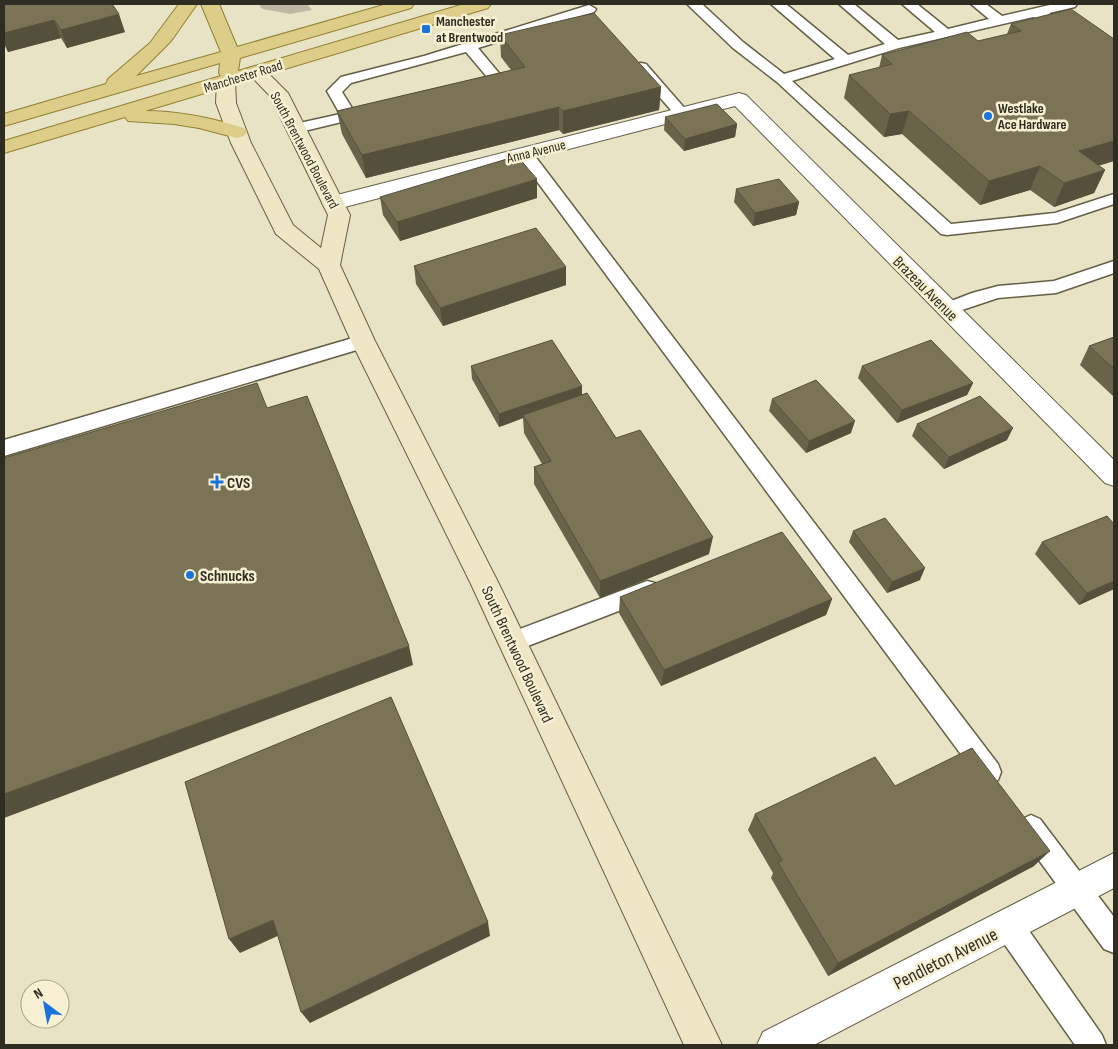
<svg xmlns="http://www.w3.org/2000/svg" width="1118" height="1049" font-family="'Sofia Sans Condensed',sans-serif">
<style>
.green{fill:#bdb8a4}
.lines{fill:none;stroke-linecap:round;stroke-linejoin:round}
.lane-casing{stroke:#655f46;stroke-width:3}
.street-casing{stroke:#655f46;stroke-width:2}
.secondary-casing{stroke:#655f46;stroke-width:2}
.primary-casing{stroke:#908032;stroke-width:2}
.lane{fill:#fff;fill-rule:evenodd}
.street{fill:#fff;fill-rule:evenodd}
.secondary{fill:#eee6c4;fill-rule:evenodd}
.primary{fill:#dccd89;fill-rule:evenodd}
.wall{fill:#69634a}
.shaded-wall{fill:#55503c}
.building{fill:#7a7356;stroke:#55503c}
.poi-dot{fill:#1973dc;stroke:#f7f0d3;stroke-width:2}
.labels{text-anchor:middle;stroke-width:5;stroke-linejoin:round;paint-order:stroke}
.far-poi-label{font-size:14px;font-weight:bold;fill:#2f2d22;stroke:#f7f0d3;text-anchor:start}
.far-street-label{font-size:14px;fill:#2f2d22;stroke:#f7f0d3}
.street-label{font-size:16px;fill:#2f2d22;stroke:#f7f0d3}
.poi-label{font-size:16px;font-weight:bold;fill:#2f2d22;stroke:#f7f0d3;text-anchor:start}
.near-street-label{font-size:19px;fill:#2f2d22;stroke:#f7f0d3}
</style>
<rect width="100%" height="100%" fill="#e9e3c6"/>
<!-- green -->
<polygon class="green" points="260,4 307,4 312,10 290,14 263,9 260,7"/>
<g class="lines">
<!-- lane casing -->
<g class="lane-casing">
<g id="lane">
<polygon points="687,4 702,4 743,42 784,74 835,59 771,4 786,4 848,55 885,44 839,4 854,4 898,40 935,32 902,4 917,4 948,29 989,19 971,4 986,4 1002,16 1054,4 1077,4 1075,7 1049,13 1054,17 1052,20 1047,21 1033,17 899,48 792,81 951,224 1055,213 1114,194 1114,204 1057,223 947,235 941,234 777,82 733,48"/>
<polygon points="589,5 596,9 594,12 478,48 503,78 496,88 476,92 471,91 469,88 471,85 486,82 488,78 466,52 351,83 342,92 357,116 354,119 296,133 291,131 288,128 291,125 340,114 327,91 341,77 424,56"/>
<polygon points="641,63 646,64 687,111 690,114 687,117 677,117 636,70 634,67 636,64"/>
<polygon points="525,149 531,151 998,764 1001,772 998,780 989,784 980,780 519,157 517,154 519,151"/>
<polygon points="1114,261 1114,273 1056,293 998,298 947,315 941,313 938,309 941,305 972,293 998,286 1054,281"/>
<polygon points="363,335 370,336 372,341 370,346 4,456 4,440"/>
<polygon points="647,581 655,583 658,590 655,597 512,652 504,649 500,642 504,635"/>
<polygon points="1031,815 1040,819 1114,917 1114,953 1104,949 1022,837 1018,828 1022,819"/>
<polygon points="1008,911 1018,915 1102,1035 1106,1045 1075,1045 998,935 994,925 998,915"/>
</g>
</g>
<!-- street casing -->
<g class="street-casing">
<g id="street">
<polygon points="739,93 746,95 1114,460 1114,486 1105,483 735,106 333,210 325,208 322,203 325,198"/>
<polygon points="1114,853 1114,888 814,1045 757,1045 763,1032"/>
</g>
</g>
<!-- secondary casing -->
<g class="secondary-casing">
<polygon id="secondary" points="256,66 263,68 288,93 350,215 340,265 375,341 498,582 722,1045 684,1045 470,582 351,341 319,269 276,234 231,143 216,103 217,81 219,77 226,75 233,77 235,81 236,103 251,143 293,225 321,248 328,215 270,96 247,72 249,68"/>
</g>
<!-- primary casing -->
<g class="primary-casing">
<path id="primary" d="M179,4H197L171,41L136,76L221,52L201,4H219L237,47L387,4H414L411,8L240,58L238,71L464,4H491L488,8L145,111C179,111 212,118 244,128L247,132L244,136L237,138L199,128L174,124L128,121L125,117L4,153V141L221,76L219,73L220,63L4,126V114L106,84L108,79L150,43Z"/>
</g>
<!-- lane -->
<use href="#lane" class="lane"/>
<!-- street -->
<use href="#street" class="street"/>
<!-- secondary -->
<use href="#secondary" class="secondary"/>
<!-- primary -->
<use href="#primary" class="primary"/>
</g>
<!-- wall -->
<g class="wall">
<polygon points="4,4 125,32 67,48 61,38 8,52 4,44"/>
<polygon points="1011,24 1114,39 1114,161 1098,166 1105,170 1094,193 1054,207 1030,190 980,205 902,134 884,137 844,98 849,75 879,68 882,55 978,41 1007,34"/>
<polygon points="500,35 661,87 659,110 563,134 559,130 366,178 342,134 337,111 511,70 501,57"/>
<polygon points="665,117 737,124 735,137 684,151 664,130"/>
<polygon points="736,189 799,202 796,215 753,226 734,202"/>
<polygon points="380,197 537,198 400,241 383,215"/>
<polygon points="414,266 566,267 566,285 443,326 416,284"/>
<polygon points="1114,337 1114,397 1080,365 1089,346"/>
<polygon points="471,366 582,395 709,554 600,598 534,484 534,467 542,464 524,433 523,418 499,427 472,379"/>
<polygon points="862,366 973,383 967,395 897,423 858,378"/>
<polygon points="772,399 851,433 806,453 769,411"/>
<polygon points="917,424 1007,440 944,469 912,436"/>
<polygon points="1114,524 1114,589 1079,605 1035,554 1042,542"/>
<polygon points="853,531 920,580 887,593 849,542"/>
<polygon points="620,597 832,599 826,615 661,686 619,613"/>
<polygon points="895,786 1034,866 828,976 771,878 773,873 748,830 755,814"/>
</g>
<!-- shaded-wall -->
<g class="shaded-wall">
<polygon points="119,14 125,32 67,48 61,30"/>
<polygon points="54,20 61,38 8,52 4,41 4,33"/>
<polygon points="661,87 659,110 563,134 563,111"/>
<polygon points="559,107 559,130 366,178 362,155"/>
<polygon points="909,111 902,134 884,137 890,114"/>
<polygon points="737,124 735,137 684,151 685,139"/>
<polygon points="1114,141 1114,161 1069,174 1079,151"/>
<polygon points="1040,166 1030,190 980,205 989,181"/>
<polygon points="1105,170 1094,193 1054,207 1064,183"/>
<polygon points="537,179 537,198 400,241 397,222"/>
<polygon points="799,202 796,215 753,226 755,213"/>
<polygon points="566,267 566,285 443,326 440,308"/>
<polygon points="973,383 967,395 897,423 902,410"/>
<polygon points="582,386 582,399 523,415 523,418 499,427 499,414"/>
<polygon points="855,421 851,433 806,453 809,441"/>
<polygon points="1013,428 1007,440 944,469 949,457"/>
<polygon points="713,537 709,554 600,598 600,581"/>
<polygon points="925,568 920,580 887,593 892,582"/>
<polygon points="1114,581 1114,589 1079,605 1087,593"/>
<polygon points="832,599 826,615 661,686 664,670"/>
<polygon points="409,646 413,665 4,818 4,794"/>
<polygon points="1050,851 1034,866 828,976 838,963"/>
<polygon points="273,920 282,934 240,953 229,939"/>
<polygon points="488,922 490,936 310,1023 301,1012"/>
</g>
<!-- building -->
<g class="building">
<polygon points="4,4 112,4 119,14 61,30 54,20 4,33"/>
<polygon points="1071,9 1114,39 1114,141 1079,151 1105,170 1064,183 1040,166 989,181 909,111 890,114 849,75 892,64 882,55 967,32 978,41 1021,31 1011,24"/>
<polygon points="594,13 661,87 563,111 559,107 362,155 337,111 525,67 500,35"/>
<polygon points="717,104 737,124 685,139 665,117"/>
<polygon points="517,156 537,179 397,222 380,197"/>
<polygon points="779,179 799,202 755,213 736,189"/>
<polygon points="536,228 566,267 440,308 414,266"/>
<polygon points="1114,337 1114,369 1089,346"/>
<polygon points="552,340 582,386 499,414 471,366"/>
<polygon points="931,340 973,383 902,410 862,366"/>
<polygon points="816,380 855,421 809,441 772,399"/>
<polygon points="257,383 267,408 307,396 409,646 4,794 4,458"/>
<polygon points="587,393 616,438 640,430 713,537 600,581 534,467 551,461 523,415"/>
<polygon points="980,396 1013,428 949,457 917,424"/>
<polygon points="1107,516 1114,524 1114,581 1087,593 1042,542"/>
<polygon points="885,518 925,568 892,582 853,531"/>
<polygon points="782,532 832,599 664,670 620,597"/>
<polygon points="391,697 488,922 301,1012 273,920 229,939 185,782"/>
<polygon points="972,748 1050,851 838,963 778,863 782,860 755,814 875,757 895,786"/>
</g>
<!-- markers -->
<g class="poi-dot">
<rect x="421" y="24" width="10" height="10" rx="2.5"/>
<circle cx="988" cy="116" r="5"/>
<path d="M214.5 474.5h5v5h5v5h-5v5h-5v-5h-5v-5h5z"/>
<circle cx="190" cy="575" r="5"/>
</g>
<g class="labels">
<!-- far-poi labels -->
<g class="far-poi-label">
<text x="436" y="26">Manchester<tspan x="436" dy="16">at Brentwood</tspan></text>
<text x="998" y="113">Westlake<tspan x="998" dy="16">Ace Hardware</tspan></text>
</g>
<!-- far-street labels -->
<g class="far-street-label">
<text transform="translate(243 76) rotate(-17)" y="5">Manchester Road</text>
<text transform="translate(305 150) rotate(62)" y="5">South Brentwood Boulevard</text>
<text transform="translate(536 151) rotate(-14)" y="5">Anna Avenue</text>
</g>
<!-- street labels -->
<g class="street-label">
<text transform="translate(926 288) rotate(45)" y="6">Brazeau Avenue</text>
<text transform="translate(518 654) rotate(65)" y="6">South Brentwood Boulevard</text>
</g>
<!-- poi labels -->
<g class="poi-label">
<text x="227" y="488">CVS</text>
<text x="200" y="581">Schnucks</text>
</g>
<!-- near-street labels -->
<g class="near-street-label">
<text transform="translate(945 958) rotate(-27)" y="7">Pendleton Avenue</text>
</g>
</g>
<!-- border -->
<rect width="1118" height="1049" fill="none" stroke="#2f2d22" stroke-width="10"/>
<!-- north arrow -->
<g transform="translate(45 1004) rotate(328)"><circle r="24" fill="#f7f0d3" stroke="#a7a28c"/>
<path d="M0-4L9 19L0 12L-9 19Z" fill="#1973dc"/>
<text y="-8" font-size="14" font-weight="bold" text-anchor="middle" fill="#2f2d22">N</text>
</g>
</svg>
